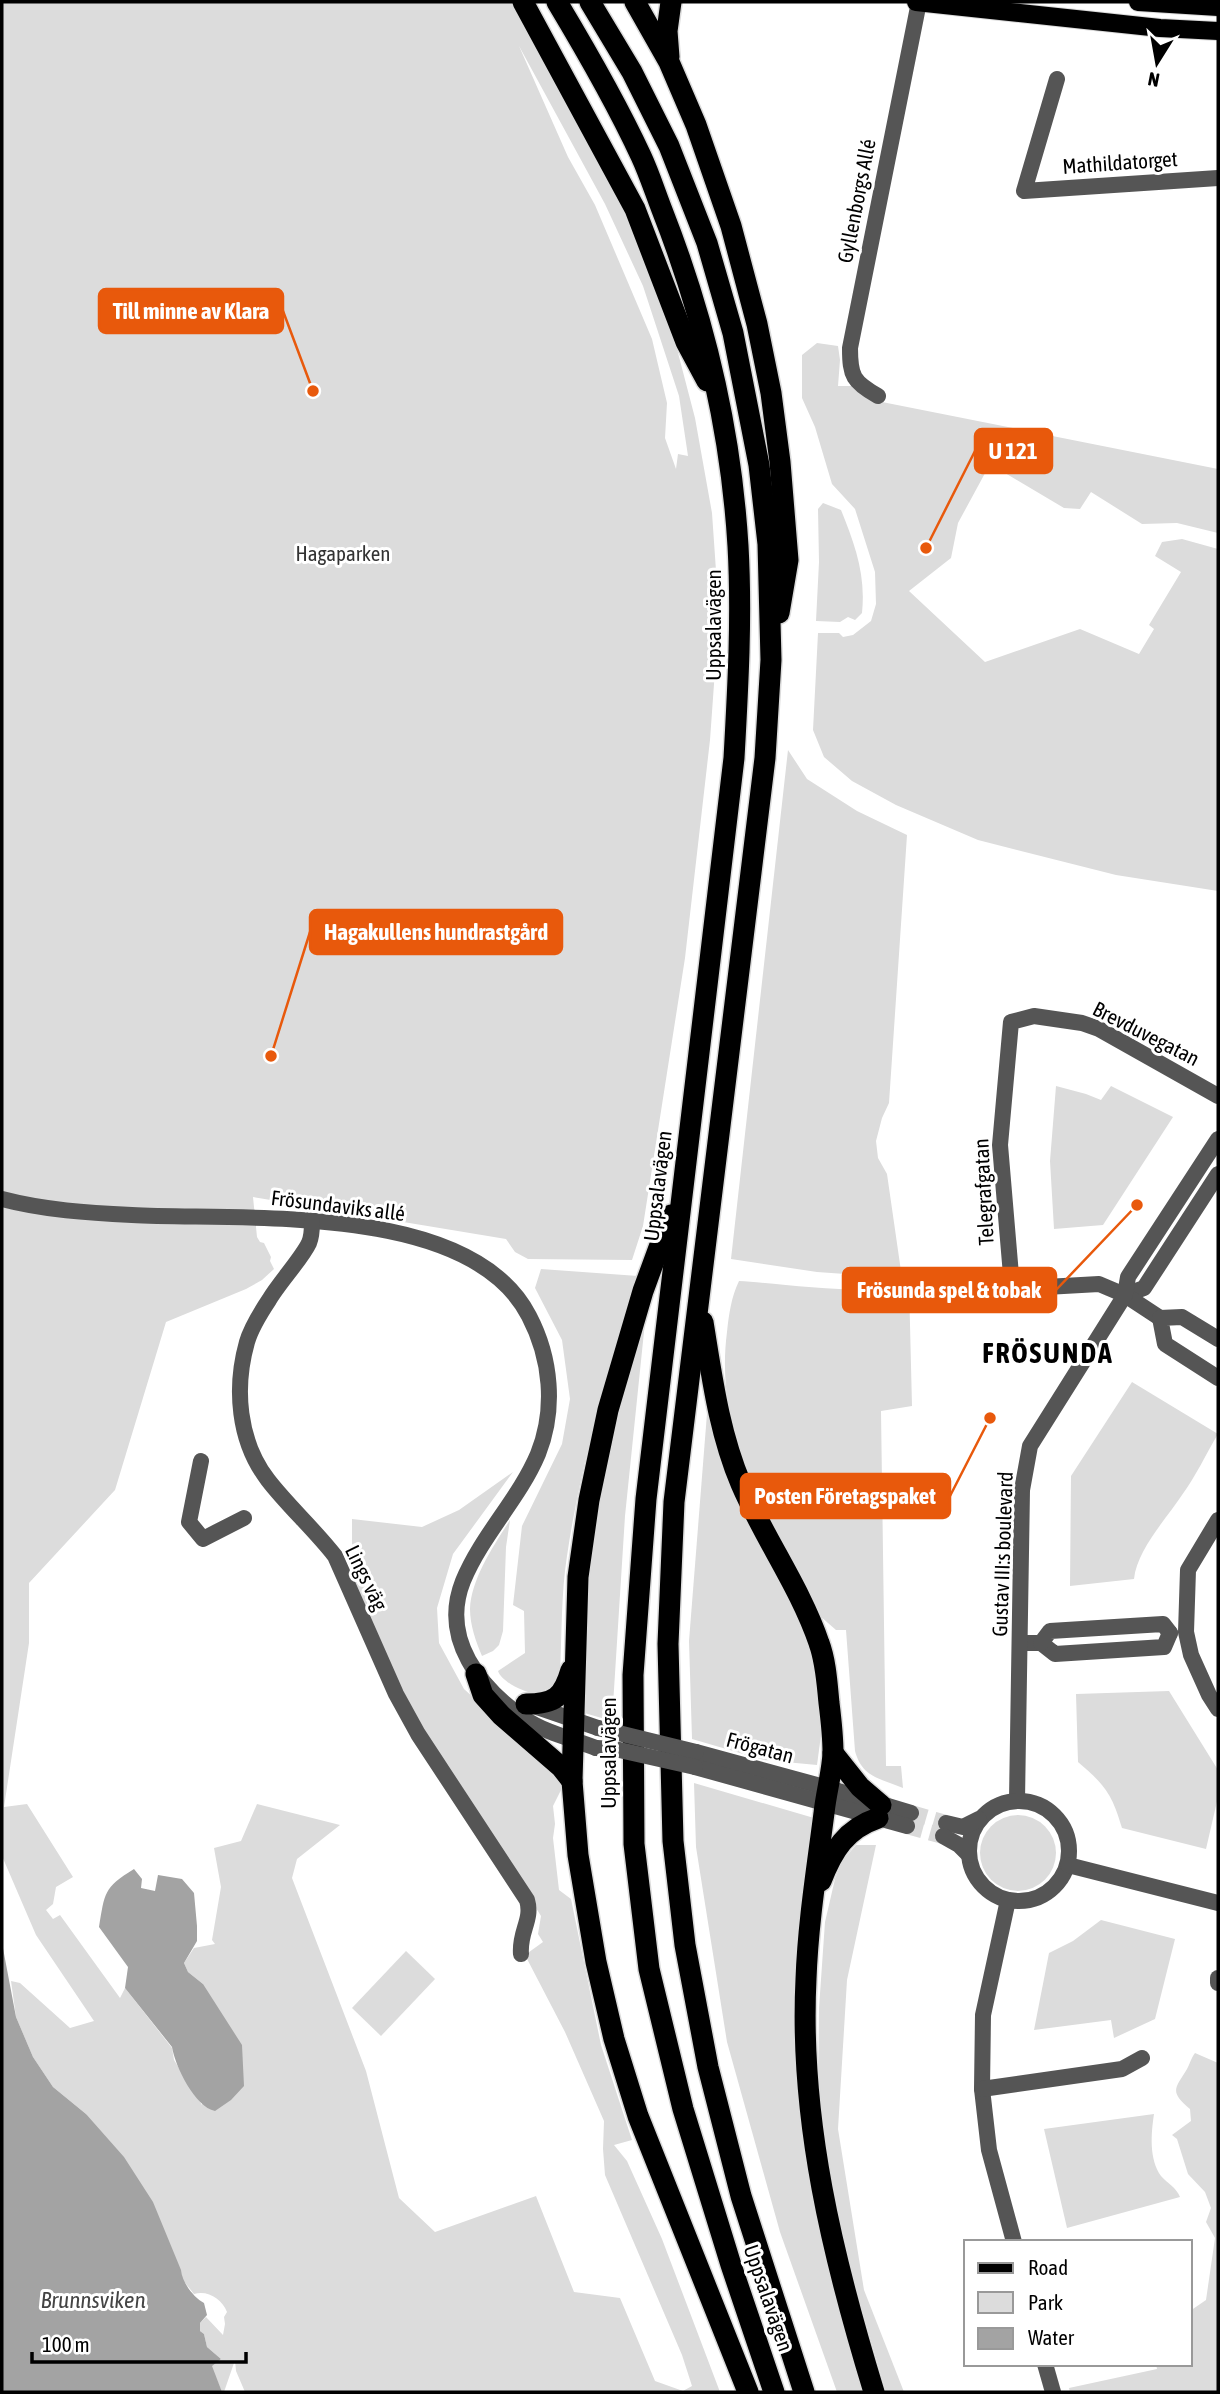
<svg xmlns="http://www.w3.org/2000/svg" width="1220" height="2394" font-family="'Asap Condensed',sans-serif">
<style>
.green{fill:#dcdcdc;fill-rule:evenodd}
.water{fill:#a3a3a3}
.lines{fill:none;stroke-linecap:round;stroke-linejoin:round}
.minor-tunnel{stroke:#d9d9d9;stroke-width:16;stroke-dasharray:16 8;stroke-linecap:butt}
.major-casing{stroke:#dbdbdb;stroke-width:20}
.highway-casing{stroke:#dbdbdb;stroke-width:24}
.minor{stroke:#555;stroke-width:16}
.major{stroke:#000;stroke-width:18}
.highway{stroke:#000;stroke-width:21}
.minor-bridge{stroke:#555;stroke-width:16}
.labels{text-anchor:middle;stroke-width:6;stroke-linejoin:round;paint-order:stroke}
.street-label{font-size:21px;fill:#000;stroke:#fff}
.park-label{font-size:21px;fill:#333;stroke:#fff}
.water-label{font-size:23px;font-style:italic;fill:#444;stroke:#fff}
.district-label{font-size:28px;font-weight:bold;letter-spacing:2px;fill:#000;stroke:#fff}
.leader{fill:none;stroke:#e8590c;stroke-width:2.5}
.callout-dot{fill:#e8590c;stroke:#fff;stroke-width:2.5}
.callout{fill:#e8590c;stroke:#e8590c;stroke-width:2.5}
.callout-label{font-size:23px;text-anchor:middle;font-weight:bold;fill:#fff}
</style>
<rect width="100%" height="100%" fill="#fff"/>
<!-- green -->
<g class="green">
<path d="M2,2H512L571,103L624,207L647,264L677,349L695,418L712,513L719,614L710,740L685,958L643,1226L632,1260L528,1259L515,1252L506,1239L253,1197L257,1237L260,1242L264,1243L271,1257L270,1261L274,1269L262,1280L246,1289L166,1322L115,1490L29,1583V1643L4,1807L27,1804L73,1877L56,1887L53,1904L46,1910L53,1919L60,1915L120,1998L125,1988L172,2048L174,2060L202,2105L203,1984L188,1972L184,1963L194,1948L215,1944L212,1940L221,1887L214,1848L241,1841L257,1804L340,1825L297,1859L292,1878L366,2071L399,2198L435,2232L536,2196L574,2292L620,2298L655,2381L683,2391L692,2386L682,2355L605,2175L603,2149L604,2121L565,2032L525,1955L543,1942L538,1934L541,1916L413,1712L352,1583V1519L422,1527L459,1510L513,1472L453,1554L437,1608L439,1643L464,1689L560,1776L562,1788L553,1806L555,1824L553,1838L559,1890L571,1899L601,2045L632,2140L614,2145L627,2161L662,2239L720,2392H245L236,2371L235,2360L224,2392H222L211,2366L221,2359L207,2347L204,2334L200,2331V2323L206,2317L223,2335L225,2324L224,2317L227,2312C222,2299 208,2290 194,2294L182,2279L86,2114L53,2087L33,2057L16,2017L11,1981L20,1983L70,2028L94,2021L36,1935L2,1856ZM519,46L605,204L643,286L679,396L688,456L678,454L676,469L665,438L667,403L652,339L595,205L568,157Z"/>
<polygon points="817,343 838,346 840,360 838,386 852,386 877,401 1218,469 1218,533 1177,523 1142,524 1091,492 1080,509 1064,508 990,464 958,523 951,558 909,591 985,662 1080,629 1139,654 1154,629 1149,625 1181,572 1155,556 1162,542 1182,539 1218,549 1218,891 1116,875 978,840 896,805 852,781 824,757 813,730 818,633 839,633 843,637 853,635 871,621 876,604 875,572 855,509 832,484 815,427 802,398 802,355"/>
<path d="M823,503L841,510C855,545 866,574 862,613L855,620L848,617L840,622L816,621L819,562L818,509Z"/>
<polygon points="788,750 807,779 857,811 907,835 889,1103 882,1118 876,1141 878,1158 887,1174 902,1278 817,1272 731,1259"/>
<polygon points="1056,1086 1086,1094 1101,1100 1111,1086 1173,1117 1103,1225 1054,1229 1050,1161"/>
<path d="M541,1269L638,1276C609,1368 581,1460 567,1556C561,1594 562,1634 560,1673L552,1687C547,1689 540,1692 535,1693C524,1693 501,1681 498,1671L525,1653L524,1611L513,1605L522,1526L562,1444L570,1399L562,1340L535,1288Z"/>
<path d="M739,1281C776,1283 881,1298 909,1284L912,1406L881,1411L886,1766H901L903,1788C879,1778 862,1777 855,1751L846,1630H836L820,1616C773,1524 713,1440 727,1332C729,1314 731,1298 739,1281Z"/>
<polygon points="648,1293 625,1516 612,1721 581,1712 587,1564 603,1467"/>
<path d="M1132,1382L1218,1434C1206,1454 1196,1476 1182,1495C1166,1519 1137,1550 1134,1579L1070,1586L1071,1476Z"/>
<polygon points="708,1401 802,1626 817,1672 821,1735 817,1765 764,1760 692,1739 689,1641"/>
<path d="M510,1520L506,1547L503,1631L499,1645L493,1651L482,1656C476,1642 470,1625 470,1609C471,1579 494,1545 510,1520Z"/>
<path d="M1169,1691L1218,1770V1797L1206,1849L1122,1828C1112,1794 1105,1785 1078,1762L1076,1694Z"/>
<polygon points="694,1783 814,1818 798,1939 797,2077 822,2232 863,2392 837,2392 780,2232 727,2042 696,1847"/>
<circle cx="1018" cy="1853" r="38"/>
<polygon points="856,1845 876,1845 847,1980 838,2129 864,2290 904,2392 886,2392 835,2217 818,2085 819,2008 825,1922 835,1879 842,1861"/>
<polygon points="1101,1920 1175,1939 1155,2019 1114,2038 1111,2020 1034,2030 1049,1953 1073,1941"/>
<polygon points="406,1951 435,1979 381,2036 352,2008"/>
<path d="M1195,2053L1218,2063V2392H1070L1069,2388L1157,2369L1156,2364H1190V2311L1206,2300L1215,2238L1206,2222L1211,2208L1205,2192L1188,2174L1177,2139L1172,2135L1191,2121L1190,2109C1169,2091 1175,2089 1187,2069C1190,2064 1191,2058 1195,2053Z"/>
<path d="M1154,2114C1151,2134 1149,2159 1161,2176C1168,2184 1176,2187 1180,2197L1067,2228L1044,2129Z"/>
</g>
<!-- water -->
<g class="water">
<path d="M134,1869L142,1879L141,1888L155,1891L158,1875L182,1879L194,1893L197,1926V1941L184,1963L188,1972L203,1984L242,2045L244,2086L231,2100L215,2111C195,2107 175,2066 172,2047L125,1988L128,1967L99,1927C105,1893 103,1888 134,1869Z"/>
<path d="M2,1943L16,2017L33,2057L53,2087L86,2114L124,2157L153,2202L181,2270C182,2282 193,2297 204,2303L207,2315L200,2323V2331L204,2334L207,2347L221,2359L212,2366L222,2392H2Z"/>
</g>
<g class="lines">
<!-- minor-tunnel -->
<g class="minor-tunnel">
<polyline points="911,1813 946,1823"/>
<polyline points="907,1826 943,1836"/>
</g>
<!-- major casing -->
<g class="major-casing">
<g id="major">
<polyline points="916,2 1160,28 1218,31"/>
<polyline points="1138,2 1218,7"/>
</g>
</g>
<!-- highway casing -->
<g class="highway-casing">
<g id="highway">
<polyline points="523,2 635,209 686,342 707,381"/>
<path d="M557,2C587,52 616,102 641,156C649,173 655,192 662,210C704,317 731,430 738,546C742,616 738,687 734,758L646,1499L633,1675L634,1844L649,1969L683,2109L731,2265L774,2392"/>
<polyline points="590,2 632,72 669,146 707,243 733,333 759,465 768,544 771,660 765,758 674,1502 668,1644 673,1841 685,1945 708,2067 741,2196 804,2392"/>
<polyline points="635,2 669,62 696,125 731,226 757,324 771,393 780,462 788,560 779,613"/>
<polyline points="669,57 667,31 671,2"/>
<polyline points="671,1215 643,1291 608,1410 589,1500 578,1577 572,1781 578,1855 596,1962 614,2039 638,2116 748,2392"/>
<path d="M703,1322C712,1377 719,1432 741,1484C764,1538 800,1587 819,1643C826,1662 827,1683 829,1703C831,1719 833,1737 833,1753C832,1773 826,1793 824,1813C817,1868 808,1923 806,1979C799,2120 833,2258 874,2392"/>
<polyline points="476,1674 483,1695 501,1715 561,1767 572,1781"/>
<path d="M526,1704C555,1704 563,1697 571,1670"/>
<polyline points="833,1753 860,1787 881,1805"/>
<path d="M821,1881C833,1850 846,1829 878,1818"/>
</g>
</g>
<!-- minor -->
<g class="minor">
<polyline points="1057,79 1024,191 1218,178"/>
<path d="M878,396C853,382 850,376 850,348L919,2"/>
<path d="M2,1199C44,1210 88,1213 132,1215C242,1221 470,1201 529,1316C551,1358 556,1409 538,1454C519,1499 482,1535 463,1581C440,1639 480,1688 525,1719C546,1733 573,1739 596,1748"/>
<path d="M312,1222C312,1228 312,1236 309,1243C302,1258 279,1283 269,1300C261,1312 251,1328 247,1342C234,1388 238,1441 268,1480C288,1506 314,1529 335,1556L396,1694L418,1734L527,1900C533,1920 519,1931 521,1954"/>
<polyline points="1125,1295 1144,1288 1218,1174"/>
<polyline points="1160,1318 1125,1295 1099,1284 1028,1288 1017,1284 1011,1275 1000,1145 1011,1022 1034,1016 1082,1023 1099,1029 1218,1096"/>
<polyline points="1218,1339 1182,1317 1160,1318 1165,1344 1218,1378"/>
<polyline points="201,1461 189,1522 203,1539 244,1518"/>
<polyline points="1218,1520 1188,1570 1186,1632 1191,1655 1209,1695 1218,1709"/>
<polyline points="1020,1643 1041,1643 1055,1654 1164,1647 1170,1633"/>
<polyline points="1041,1643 1050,1631 1163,1624 1170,1633"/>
<polyline points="528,1704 598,1728"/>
<polyline points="696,1752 828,1788 911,1813"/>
<polyline points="695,1767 907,1826"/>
<polyline points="1017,1800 1022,1490 1030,1446 1125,1295 1128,1277 1218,1139"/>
<circle cx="1019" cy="1851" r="50"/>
<polyline points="946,1823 963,1827 979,1819"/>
<polyline points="943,1836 959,1845 969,1855"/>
<polyline points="1068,1865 1218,1903"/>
<polyline points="1008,1900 983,2015 982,2089 989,2150 1014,2242"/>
<polyline points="1218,1978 1218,1983"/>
<polyline points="982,2089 1122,2069 1142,2058"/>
<polyline points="1045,2364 1053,2392"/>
</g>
<!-- major -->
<use href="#major" class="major"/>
<!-- highway -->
<use href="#highway" class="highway"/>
<!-- minor-bridge -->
<g class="minor-bridge">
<polyline points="598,1728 696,1752"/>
<polyline points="596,1748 615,1749 695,1767"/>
</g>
</g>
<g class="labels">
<!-- street labels -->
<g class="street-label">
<text transform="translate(1120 163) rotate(-4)" y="7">Mathildatorget</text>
<text transform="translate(857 201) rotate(-79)" y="7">Gyllenborgs Allé</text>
<text transform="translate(714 625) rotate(-90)" y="7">Uppsalavägen</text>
<text transform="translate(1146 1034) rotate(27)" y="7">Brevduvegatan</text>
<text transform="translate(658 1186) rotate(-83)" y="7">Uppsalavägen</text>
<text transform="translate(984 1192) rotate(-93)" y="7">Telegrafgatan</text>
<text transform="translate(338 1206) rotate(7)" y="7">Frösundaviks allé</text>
<text transform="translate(1003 1554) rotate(-88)" y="7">Gustav III:s boulevard</text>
<text transform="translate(366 1578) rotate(64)" y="7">Lings väg</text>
<text transform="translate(760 1748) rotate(15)" y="7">Frögatan</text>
<text transform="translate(609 1753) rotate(-90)" y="7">Uppsalavägen</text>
<text transform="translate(768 2298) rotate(71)" y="7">Uppsalavägen</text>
</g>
<!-- park labels -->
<g class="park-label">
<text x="343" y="561">Hagaparken</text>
</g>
<!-- water labels -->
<g class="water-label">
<text x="93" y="2308">Brunnsviken</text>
</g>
<!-- district labels -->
<g class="district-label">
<text x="1048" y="1363">FRÖSUNDA</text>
</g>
</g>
<!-- callouts -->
<path class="leader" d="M313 391L283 311M926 548L975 451M271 1056L310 932M1137 1205L1056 1290M990 1418L950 1496"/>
<g class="callout-dot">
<circle cx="313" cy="391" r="7"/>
<circle cx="926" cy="548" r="7"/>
<circle cx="271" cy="1056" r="7"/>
<circle cx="1137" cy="1205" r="7"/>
<circle cx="990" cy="1418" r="7"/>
</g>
<g class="callout">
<rect x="99" y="289" width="184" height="44" rx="7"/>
<rect x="975" y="429" width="77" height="44" rx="7"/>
<rect x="310" y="910" width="252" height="44" rx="7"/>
<rect x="843" y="1268" width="213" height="44" rx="7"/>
<rect x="741" y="1474" width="209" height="44" rx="7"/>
</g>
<g class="callout-label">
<text x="191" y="319">Till minne av Klara</text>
<text x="1013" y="459">U 121</text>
<text x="436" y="940">Hagakullens hundrastgård</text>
<text x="949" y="1298">Frösunda spel &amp; tobak</text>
<text x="845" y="1504">Posten Företagspaket</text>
</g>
<!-- border -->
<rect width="1220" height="2394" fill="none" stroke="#000000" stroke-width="7"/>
<!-- legend -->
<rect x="964" y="2240" width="228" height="126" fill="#ffffff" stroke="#999999" stroke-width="2"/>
<rect x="978" y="2263" width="35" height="10" fill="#000000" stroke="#999999" stroke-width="2"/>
<text x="1028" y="2275" font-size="21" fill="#000000">Road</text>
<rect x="978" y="2292" width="35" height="21" fill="#dcdcdc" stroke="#999999" stroke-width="2"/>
<text x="1028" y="2310" font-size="21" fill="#000000">Park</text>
<rect x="978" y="2328" width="35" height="21" fill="#a3a3a3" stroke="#999999" stroke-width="2"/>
<text x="1028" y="2345" font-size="21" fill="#000000">Water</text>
<!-- north arrow -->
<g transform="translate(1157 63) rotate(191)" stroke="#ffffff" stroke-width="5" paint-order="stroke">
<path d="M0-5L12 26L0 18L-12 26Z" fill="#000000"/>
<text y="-10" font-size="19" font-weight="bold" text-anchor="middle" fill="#000000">N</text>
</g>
<!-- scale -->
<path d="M32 2352v10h214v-10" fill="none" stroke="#000000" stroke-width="3.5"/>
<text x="42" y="2352" font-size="21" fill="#000000" stroke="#ffffff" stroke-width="5" paint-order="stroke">100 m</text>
</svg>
